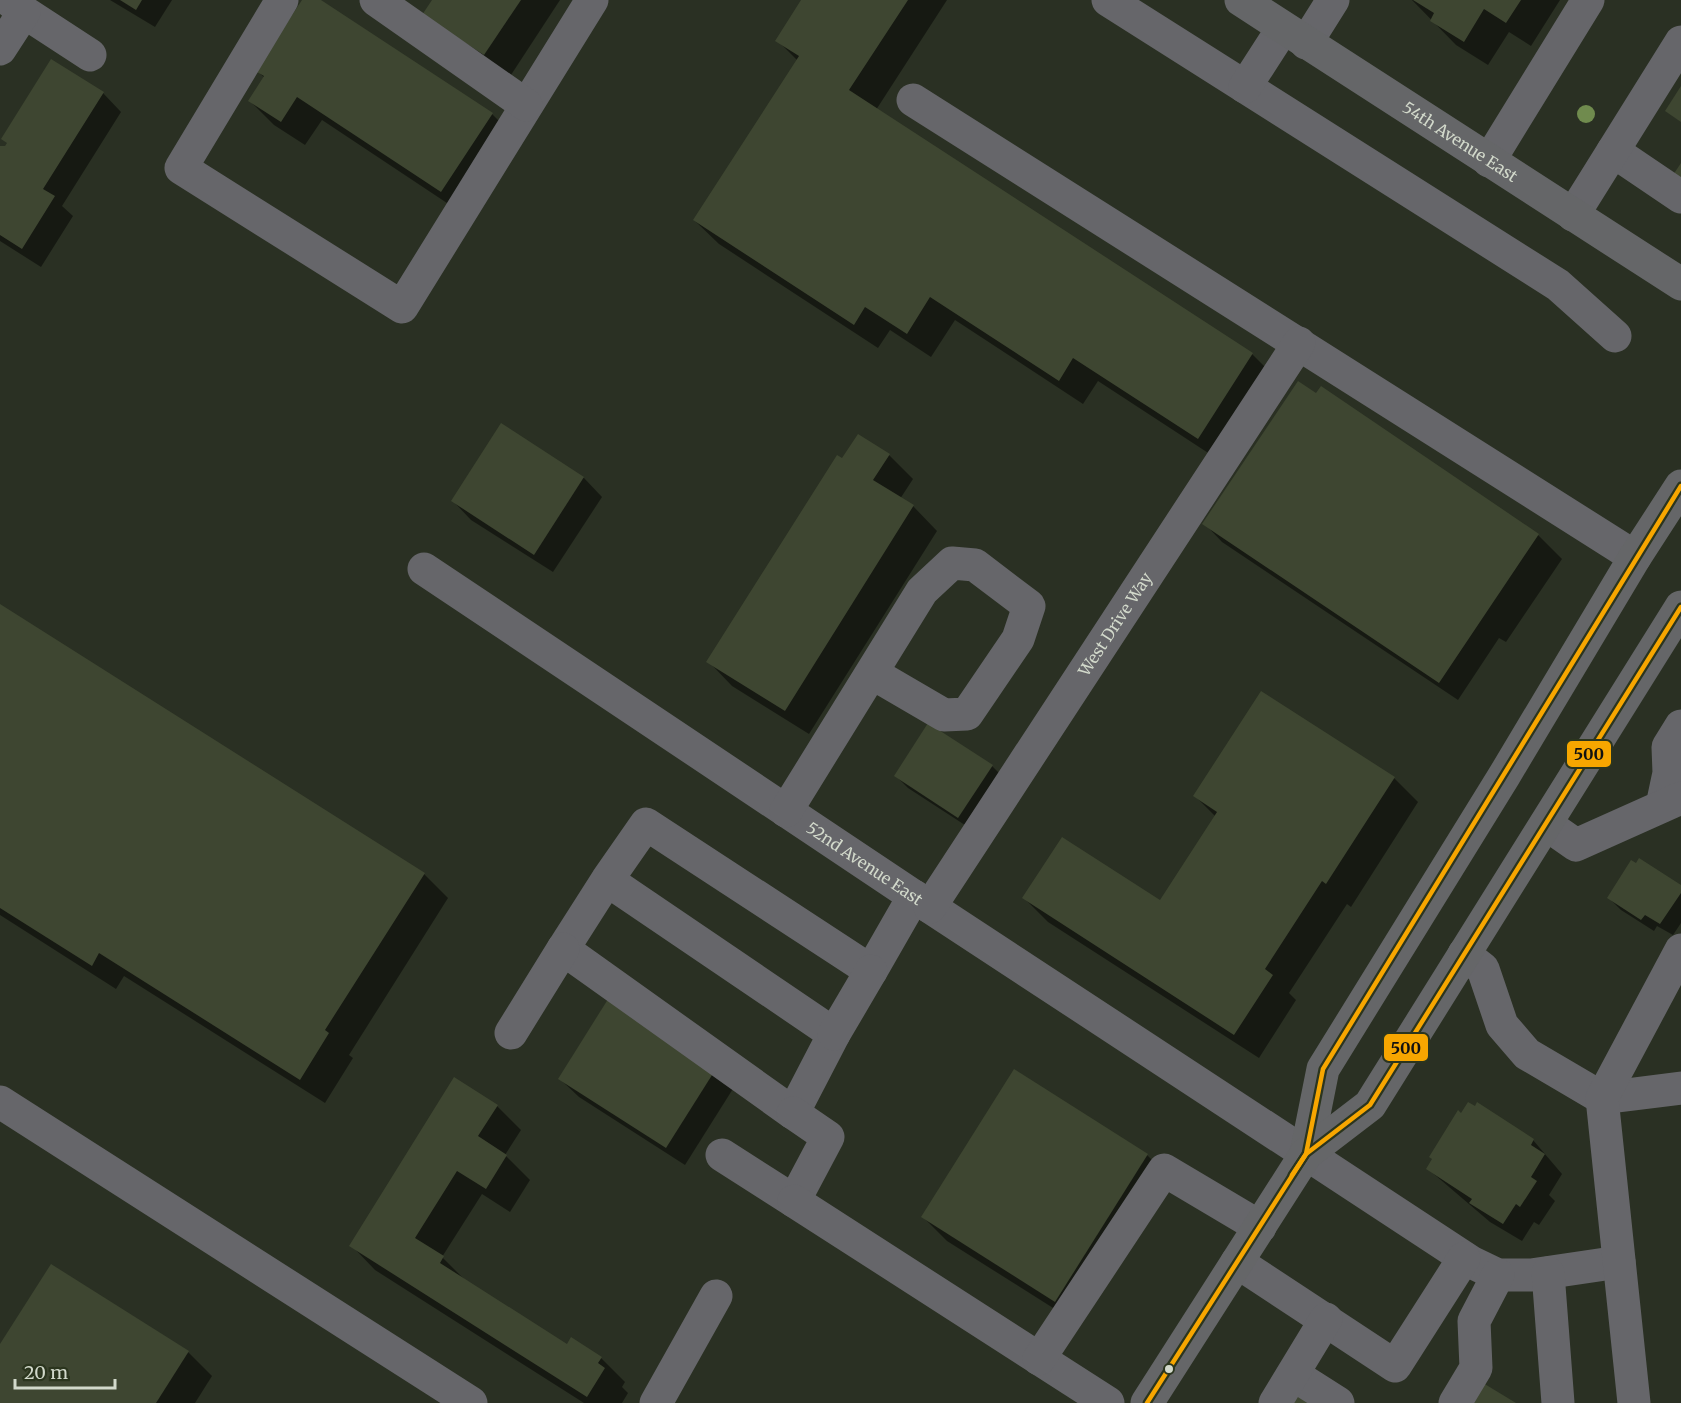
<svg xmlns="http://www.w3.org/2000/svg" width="1681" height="1403" font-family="Merriweather,serif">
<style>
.shadow{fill:#0007}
.building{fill:#3e4631}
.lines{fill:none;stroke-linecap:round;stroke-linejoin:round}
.minor{stroke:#66666a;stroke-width:33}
.major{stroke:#656668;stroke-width:33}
.bus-1-casing{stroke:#2b351e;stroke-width:9}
.bus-1{stroke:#f7a600;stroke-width:4.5}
.tree{fill:#708b4e}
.bus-dot{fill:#d2d9cb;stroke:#2b351e;stroke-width:2}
.labels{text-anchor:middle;stroke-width:4.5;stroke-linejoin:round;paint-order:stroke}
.street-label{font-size:16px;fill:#d2d9cb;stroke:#2b351e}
.line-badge{stroke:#2b351e;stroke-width:2}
.pale-badge-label{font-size:16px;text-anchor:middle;font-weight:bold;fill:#111}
</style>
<rect width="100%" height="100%" fill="#2a3023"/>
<!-- shadow -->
<g class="shadow">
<polygon points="110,0 172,0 155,27"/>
<polygon points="304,0 318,0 492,114 516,138 465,215 322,120 305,145 274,125 250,101 265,78 257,71"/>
<polygon points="434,0 560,0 509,78 448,39"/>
<polygon points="803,0 947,0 876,110 1252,354 1276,378 1222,462 1098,381 1083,404 955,320 931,357 890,330 878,348 719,244 694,220 798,61 777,40"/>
<polygon points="1412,0 1560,0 1531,46 1509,32 1488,65 1456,45"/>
<polygon points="103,93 121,112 62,206 73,216 41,267 0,241 0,149"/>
<polygon points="1316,395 1538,535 1562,559 1506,642 1499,638 1458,700 1222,542 1204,523"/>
<polygon points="501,425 584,478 602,497 553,572 471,520 453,501"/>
<polygon points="889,455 913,479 900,499 913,506 937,531 809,734 732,686 708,661 843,460"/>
<polygon points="0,606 424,874 448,898 349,1055 353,1058 325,1103 124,976 116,989 0,915"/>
<polygon points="992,766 1004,778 971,829 908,788 896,776"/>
<polygon points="1394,778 1418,802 1351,907 1347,904 1289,993 1296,1000 1259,1058 1048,922 1024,898 1161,902 1216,817 1195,796"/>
<polygon points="1681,887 1681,923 1673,935 1657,926 1654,931 1621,910 1609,898"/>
<polygon points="611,998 736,1084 685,1165 579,1097 560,1079"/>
<polygon points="497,1106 521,1130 505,1155 530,1180 510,1212 482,1194 442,1257 467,1282 568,1346 601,1358 625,1382 622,1387 628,1393 622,1403 584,1403 375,1270 351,1245"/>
<polygon points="1533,1140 1562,1174 1549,1195 1555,1201 1539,1225 1534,1222 1522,1241 1490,1222 1428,1169"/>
<polygon points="1147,1155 1171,1179 1080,1325 947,1241 923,1217"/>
<polygon points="0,1347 188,1352 212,1376 195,1403 0,1403"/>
</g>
<!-- building -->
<g class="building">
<polygon points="120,0 142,0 136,10"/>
<polygon points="302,0 321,0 493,113 441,192 297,97 281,122 248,101 264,76 255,71"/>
<polygon points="432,0 521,0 484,55 422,15"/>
<polygon points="801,0 908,0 849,90 1253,353 1198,439 1073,358 1059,381 930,297 907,334 865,307 854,325 693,220 799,56 775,41"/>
<polygon points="1413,0 1521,0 1506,23 1484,9 1464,42 1430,21 1434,13"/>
<polygon points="51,59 104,92 43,189 55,196 22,249 0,235 0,146 5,146 7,143 1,139"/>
<polygon points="1681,86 1681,122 1665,111"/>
<polygon points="1681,163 1681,180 1673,175"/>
<polygon points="1298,381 1316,393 1321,386 1539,534 1439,683 1202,524"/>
<polygon points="501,423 584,477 534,555 451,501"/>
<polygon points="858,434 890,454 873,480 914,505 785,711 706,662 837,455 842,458"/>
<polygon points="0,604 425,873 325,1030 329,1033 300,1080 99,953 92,966 0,908"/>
<polygon points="1261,691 1395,777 1326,884 1322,881 1265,969 1273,975 1234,1035 1022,898 1062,837 1160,900 1217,812 1193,796"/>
<polygon points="928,723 993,765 958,818 894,776"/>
<polygon points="1639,858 1681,885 1681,893 1660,924 1645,915 1641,920 1607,898 1631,860 1636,863"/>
<polygon points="610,996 719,1064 666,1148 558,1079"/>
<polygon points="1014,1069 1148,1154 1055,1302 921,1217"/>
<polygon points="454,1077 498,1105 478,1136 507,1155 486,1189 457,1171 415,1238 444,1256 440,1263 567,1344 571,1337 602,1357 598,1363 605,1368 587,1397 349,1246"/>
<polygon points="1468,1102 1475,1106 1477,1102 1534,1139 1531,1145 1545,1154 1531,1177 1537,1181 1520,1207 1516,1204 1503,1224 1469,1203 1472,1199 1426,1169 1432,1159 1429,1157 1458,1110 1461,1113"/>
<polygon points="51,1264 189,1351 156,1403 0,1403 0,1344"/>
<polygon points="1483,1383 1516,1403 1470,1403"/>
<polygon points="1300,1390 1321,1403 1292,1403"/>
</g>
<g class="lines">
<!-- minor -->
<g class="minor">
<polyline points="282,0 181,168 402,307 592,0"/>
<polyline points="376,0 526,105"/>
<polyline points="1108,0 1558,285 1615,336"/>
<polyline points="24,12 90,55"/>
<polyline points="1306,43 1333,0"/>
<polyline points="0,49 24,12 9,0"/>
<polyline points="1245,87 1283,28"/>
<polyline points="913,100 1635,557"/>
<polyline points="1613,151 1681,197"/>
<polyline points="1489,161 1588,0"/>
<polyline points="1573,215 1681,42"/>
<path id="s1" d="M424,569L930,907L1471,1262L1498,1275H1531L1619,1262"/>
<polyline points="1662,806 1669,773 1668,747 1681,726"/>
<polyline points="786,811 922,591 952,563 975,565 1029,606 1018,639 967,714 944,715 872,673"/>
<polyline points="1546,824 1576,845 1681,798"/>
<polyline points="607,880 563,949 793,1113 834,1034 607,880 646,824 871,971 914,896"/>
<path id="s2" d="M930,907L1299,343"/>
<polyline points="1464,954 1483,969 1502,1025 1527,1054 1602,1098 1681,1088"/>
<polyline points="511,1033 563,949"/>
<polyline points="834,1034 871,971"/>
<polyline points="0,1102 471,1403"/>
<polyline points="722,1155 794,1201 828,1137 793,1113"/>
<polyline points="794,1201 1108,1403"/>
<polyline points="1237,1262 1395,1366 1464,1258"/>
<polyline points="1548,1273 1558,1403"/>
<polyline points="1039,1359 1164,1170 1260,1227"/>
<polyline points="1294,1375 1338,1403"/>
<polyline points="656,1403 716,1296"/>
<polyline points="1275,1403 1326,1319"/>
<polyline points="1455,1403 1476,1368 1474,1321 1498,1275"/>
<polyline points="1634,1403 1602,1098 1681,950"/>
</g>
<!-- major -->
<g class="major">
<path id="s3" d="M1241,0L1681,284"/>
<polyline points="1306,1154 1323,1069 1504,776 1635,557 1681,486"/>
<polyline points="1147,1403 1306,1154 1370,1105 1681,607"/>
</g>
<!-- bus-1 casing -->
<g class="bus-1-casing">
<g id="bus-1">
<polyline points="1292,1175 1306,1154 1370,1105 1681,607"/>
<polyline points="1147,1403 1306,1154 1323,1069 1681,486"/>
</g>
</g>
<!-- bus-1 -->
<use href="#bus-1" class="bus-1"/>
</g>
<!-- trees -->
<circle class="tree" cx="1586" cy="114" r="9"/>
<!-- markers -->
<circle class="bus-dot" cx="1169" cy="1369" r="5"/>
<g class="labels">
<!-- street labels -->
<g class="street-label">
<text dy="6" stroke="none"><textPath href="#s3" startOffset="261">54th Avenue East</textPath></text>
<text dy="6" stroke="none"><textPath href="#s2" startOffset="338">West Drive Way</textPath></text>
<text dy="6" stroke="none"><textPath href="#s1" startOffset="530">52nd Avenue East</textPath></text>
</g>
</g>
<g class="line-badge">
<rect x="1566" y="740" width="46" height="28" rx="6" fill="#f7a600"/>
<rect x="1383" y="1033" width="46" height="29" rx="6" fill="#f7a600"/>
</g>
<g class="pale-badge-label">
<text x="1589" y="760">500</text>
<text x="1406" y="1054">500</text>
</g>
<!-- scale -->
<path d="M15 1379v9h100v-9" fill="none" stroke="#d2d9cb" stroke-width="3"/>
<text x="24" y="1379" font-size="18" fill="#d2d9cb" stroke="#2b351e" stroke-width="4.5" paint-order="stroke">20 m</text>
</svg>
